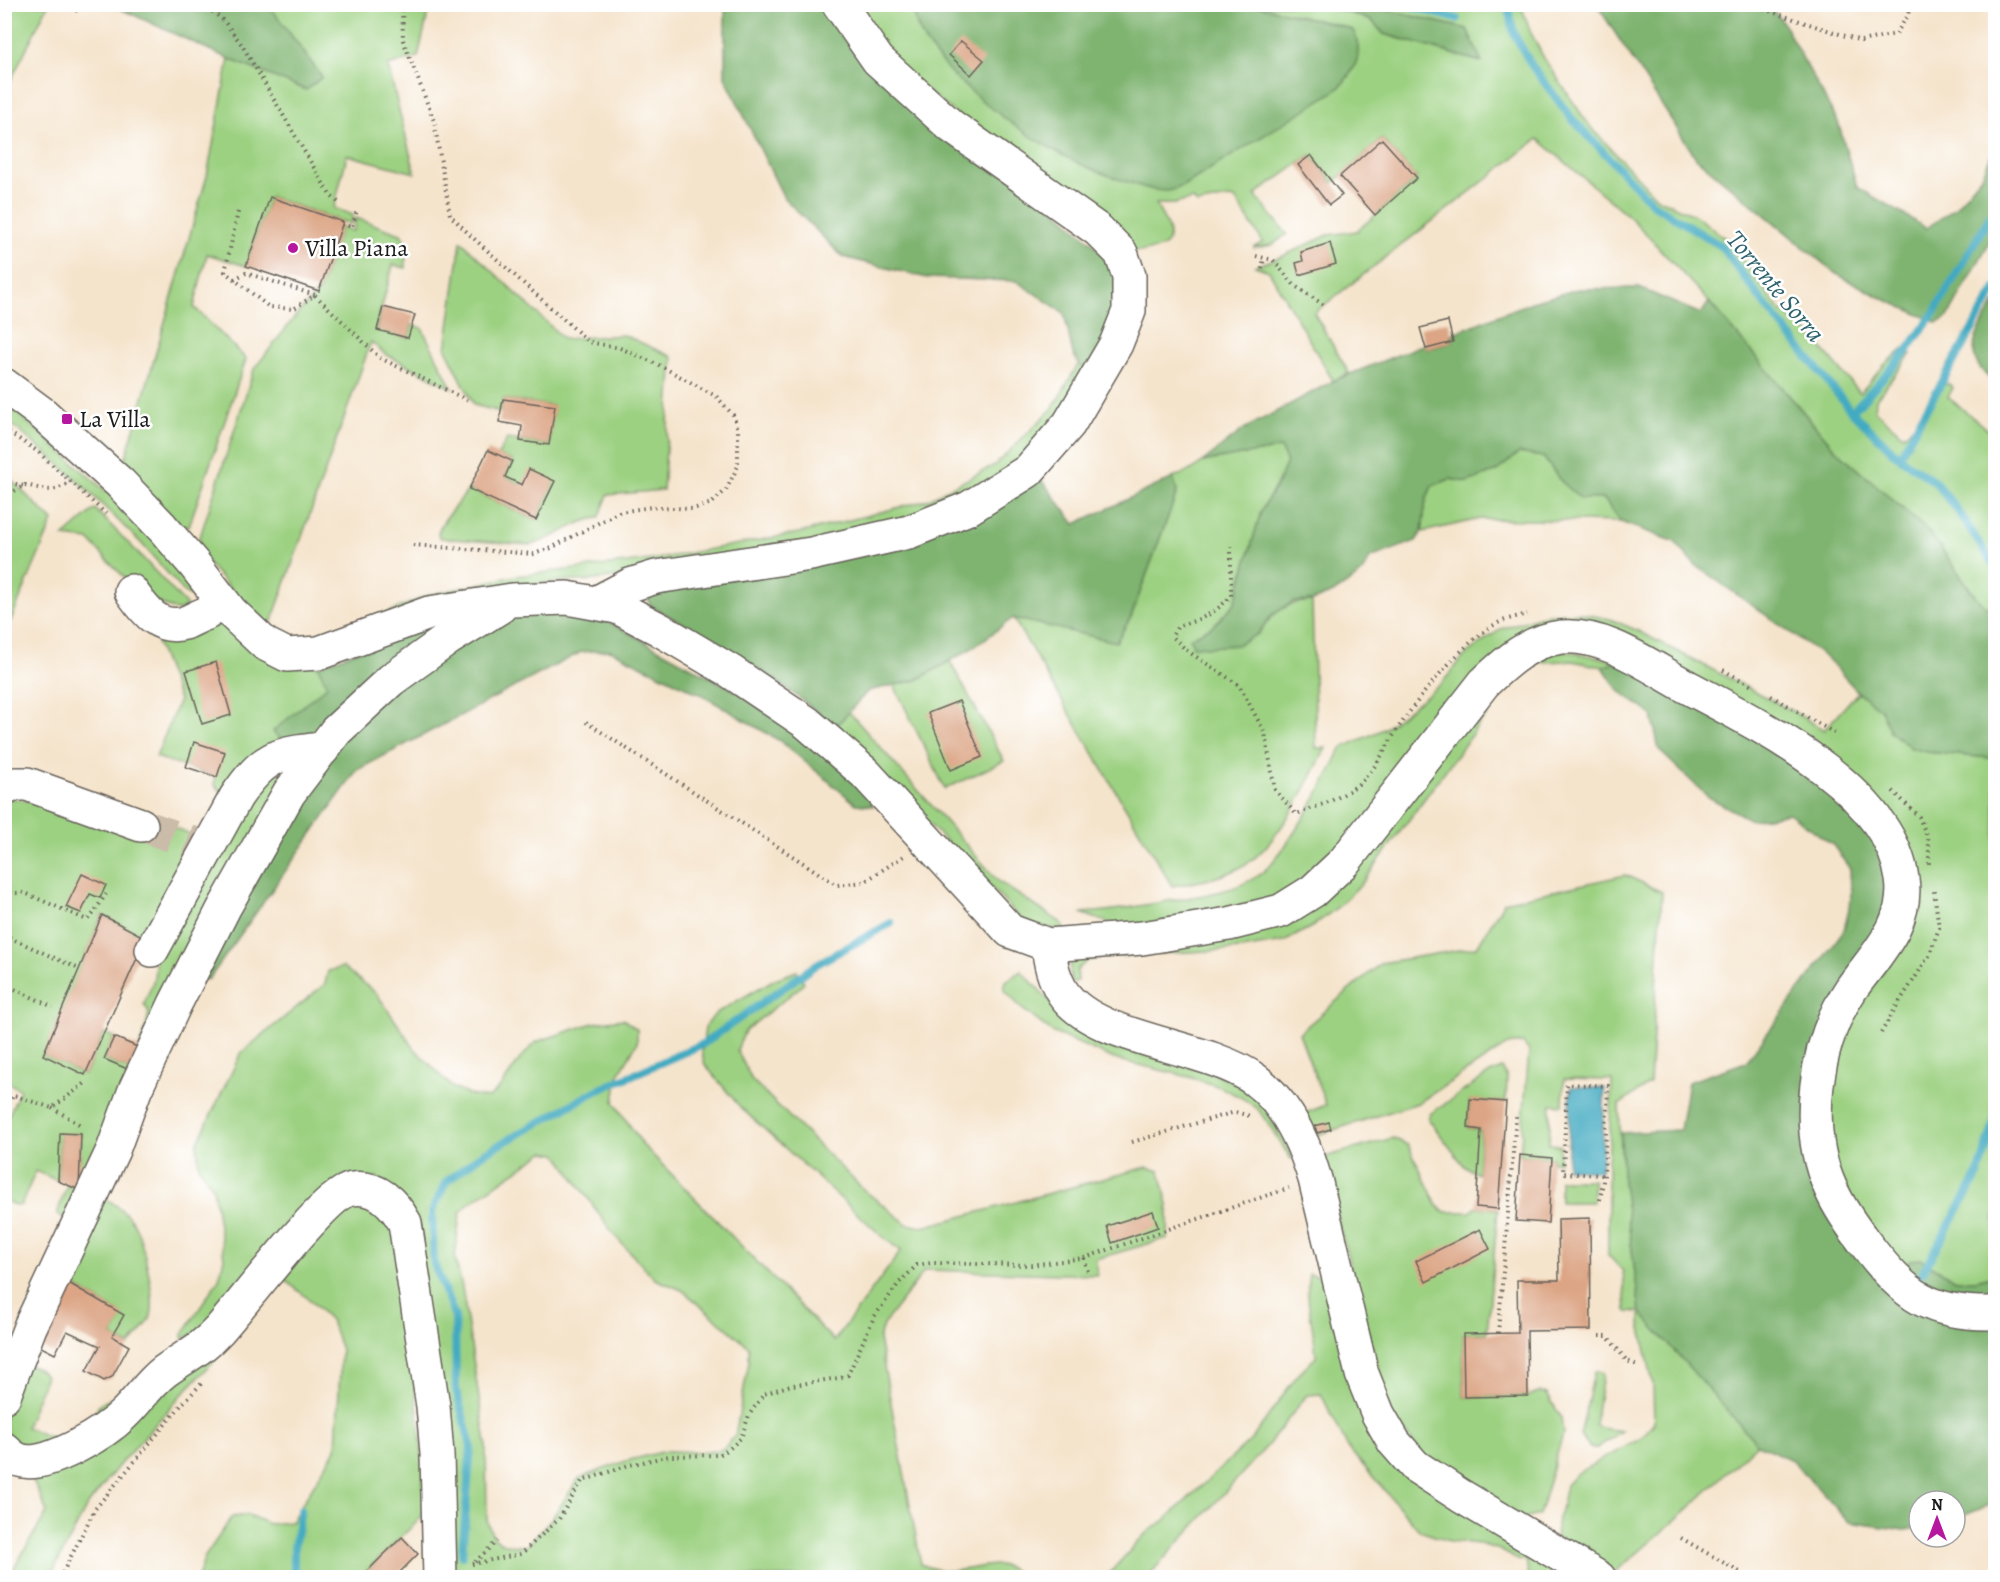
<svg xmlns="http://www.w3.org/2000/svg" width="2000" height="1582" font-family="Alegreya,serif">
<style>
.green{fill:#9dd182;stroke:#5c764f;stroke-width:1.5;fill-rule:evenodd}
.forest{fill:#7eb370;stroke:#4d6846;stroke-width:1.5}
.water{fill:#42aac1;stroke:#2f636e;stroke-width:1.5}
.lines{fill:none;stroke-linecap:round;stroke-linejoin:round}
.stream{stroke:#42aac1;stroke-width:8}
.building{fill:#dca585}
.minor-tunnel{stroke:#cabca9;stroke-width:33;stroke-dasharray:33 16;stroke-linecap:butt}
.minor-casing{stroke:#68625a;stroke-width:36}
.path{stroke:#68625a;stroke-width:4;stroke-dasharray:1.5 4.5;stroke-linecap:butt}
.minor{stroke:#fff;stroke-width:33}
.poi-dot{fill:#b5179e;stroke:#fff;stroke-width:2}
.labels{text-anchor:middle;stroke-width:5;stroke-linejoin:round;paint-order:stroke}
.poi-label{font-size:24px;fill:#1c1c1c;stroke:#fff;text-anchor:start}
.water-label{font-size:26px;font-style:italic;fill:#2f636e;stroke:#fff}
</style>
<rect width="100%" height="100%" fill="#fff"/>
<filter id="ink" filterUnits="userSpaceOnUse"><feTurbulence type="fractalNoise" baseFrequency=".0167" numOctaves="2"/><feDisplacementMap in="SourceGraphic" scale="12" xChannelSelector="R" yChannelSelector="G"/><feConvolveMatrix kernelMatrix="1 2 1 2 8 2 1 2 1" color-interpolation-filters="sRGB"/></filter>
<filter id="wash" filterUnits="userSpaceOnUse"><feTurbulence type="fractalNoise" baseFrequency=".008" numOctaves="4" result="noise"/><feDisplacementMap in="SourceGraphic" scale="24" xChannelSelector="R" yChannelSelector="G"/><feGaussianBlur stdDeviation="1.35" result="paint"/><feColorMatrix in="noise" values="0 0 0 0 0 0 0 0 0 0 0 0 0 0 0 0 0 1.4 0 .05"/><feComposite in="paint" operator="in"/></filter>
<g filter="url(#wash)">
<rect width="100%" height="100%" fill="#f5e4cc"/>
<!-- green -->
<g class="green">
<polygon points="5,4 48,5 5,92 4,5"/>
<polygon points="264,5 430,5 418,57 388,66 415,173 347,155 334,208 353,215 351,224 270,197 246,266 207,254 194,307 246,359 189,526 181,527 123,467 207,176 229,59 306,90 322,77 274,12"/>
<path d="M853,5H912L917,26L925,41L958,80L1349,77C1356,64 1359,55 1357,40L1342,26L1255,5H1318L1348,12L1372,21L1384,34L1481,62L1467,29L1365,5H1521L1530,31L1545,60L1588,124L1657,198L1696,216L1729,241L1779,309L1805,328L1860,393L1886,363L1904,349L1911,354L1876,399L1875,411L1903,435L1914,426L1938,385L1949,384L1953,388L1948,397L1995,436V615L1976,597L1929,532L1834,448L1709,302L1632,219L1538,139L1314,313L1349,373L1333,381L1269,271L1255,266L1283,256L1328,235L1357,231L1417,178L1382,139L1333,183L1311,155L1255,195L1287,234L1272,245L1253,248L1263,242L1235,199L1228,198L1197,204L1193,199L1174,204H1156C1159,211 1164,218 1167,226C1177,252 1149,251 1132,251L882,56Z"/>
<polygon points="356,218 401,234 405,241 406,268 393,265 376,329 408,338 412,325 422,328 452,388 385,354 371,342 268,632 198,552 198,543 254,369 298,313 319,291 341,227 353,231"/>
<path d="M461,241L564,339L624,335L673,357L663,490L608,495L599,518C575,520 555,540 530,545L440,538L438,534C439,523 461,500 469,489L536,520L554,482L522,485L505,477L512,461L498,455L507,439L549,445L554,406L503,399L501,412L474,405L446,349Z"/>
<polygon points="1079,363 1086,375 1021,465 907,526 651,573 585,581 562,581 511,587 376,618 428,595 515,576 651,560 804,532 927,500 995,465 1053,408"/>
<polygon points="4,401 153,533 207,606 184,592 142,544 74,477 5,419"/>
<path d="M1280,448L1287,462L1279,481L1261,511L1235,603L1213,626L1190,638L1258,634C1274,611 1284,603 1312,601L1316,748H1326C1308,784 1280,840 1248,863C1225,878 1198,882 1172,886L1013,618L1116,642L1131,617L1177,492L1173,478L1193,469L1202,462Z"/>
<polygon points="1519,453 1543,457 1562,482 1604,499 1621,522 1480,519 1422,532 1426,500 1432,486 1450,479 1467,482 1496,471"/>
<polygon points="5,474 53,521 5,634"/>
<path d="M95,509L140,555L187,606L179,611C141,600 115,568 89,540L63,537Z"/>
<path d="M1579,613L1610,619L1636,630L1794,712L1824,730L1858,692L1882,710L1890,731L1926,752L1991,758L1995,762V1275L1976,1280H1956L1920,1259L1903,1272L1841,1187L1827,1125L1835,1056L1861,1000L1911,935L1918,908V877L1909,844L1888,812L1560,626L1306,880L1279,899L1128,930L1081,913C1108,912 1135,907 1162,902C1195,896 1231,894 1259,875C1283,858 1330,777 1341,748L1384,729L1441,684L1467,653L1501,629L1547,614Z"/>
<polygon points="202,622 226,623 318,666 327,686 274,731 288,747 226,796 214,784 216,777 156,757 179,700 157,643 187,637"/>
<polygon points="1555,649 1617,661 1603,667 1572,661 1540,662 1525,672 1501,695 1363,882 1339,906 1313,926 1284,942 1241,949 1104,957 1087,961 1077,970 1078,981 1071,983 1070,967 1074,960 1284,920 1490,690"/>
<polygon points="950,661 1004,761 945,789 894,685 917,680"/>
<polygon points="849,712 999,882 1060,922 1064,927 1062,930 1027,925 835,727"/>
<polygon points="298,769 69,1220 57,1214 67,1185 79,1190 81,1134 60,1134 58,1181 36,1171 21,1205 17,1206 5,1201 5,1124 20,1090 5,1080 4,810 9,798 144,815 202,839 146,938 102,915 44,1055 85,1075 104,1033 114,1037 104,1059 132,1071 147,1023 149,1012 144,1004 154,979 156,956 254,779"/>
<polygon points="1625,875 1662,892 1650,1083 1619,1105 1622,1173 1640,1311 1757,1444 1687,1510 1614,1573 1557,1538 1556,1523 1561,1510 1566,1485 1577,1473 1640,1439 1654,1423 1653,1383 1640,1324 1640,1312 1626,1311 1623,1271 1608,1255 1608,1167 1612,1080 1564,1079 1563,1105 1551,1104 1549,1144 1560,1145 1559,1162 1552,1162 1552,1158 1520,1155 1529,1051 1523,1043 1507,1045 1418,1103 1314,1136 1300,1115 1326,1105 1299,1033 1381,963 1477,947 1504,902"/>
<path d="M343,967L377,994L414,1048L452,1087L469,1095L489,1098L502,1085L520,1059L536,1042L593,1023L623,1019L637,1029V1043L618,1076L614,1102L643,1145L834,1341L901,1251L884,1238L740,1107L705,1065L702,1053L705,1027L716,1013L775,979L797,971L804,982L800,987L745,1031L737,1050L752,1080L864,1190L907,1224L923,1227L1147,1167L1160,1171L1168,1205V1238L1096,1259L1097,1275L925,1270L883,1325L879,1339L921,1564C958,1582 985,1557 1010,1568C1014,1570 1018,1575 1021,1577H448V1456L377,1177L216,1321L183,1340V1334L219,1279L224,1258L213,1188L199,1167L197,1144L241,1053L325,984L328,971ZM544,1152L557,1154L613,1234L655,1279L682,1290L749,1347V1362L735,1436L723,1449L709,1452L666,1451L626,1461L579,1478L553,1517L526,1546C504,1546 492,1544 487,1519L486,1444L462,1287L455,1258L460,1213L468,1204Z"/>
<polygon points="1021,971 1054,1005 1255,1091 1293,1156 1291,1159 1258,1109 1242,1098 1220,1087 1189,1077 1114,1059 1052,1032 1021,1008 1004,989 1006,981"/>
<polygon points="1502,1068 1507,1077 1506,1102 1470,1100 1468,1128 1481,1130 1478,1174 1465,1167 1428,1119 1430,1114 1490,1073"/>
<polygon points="1393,1138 1408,1145 1437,1205 1445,1212 1471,1212 1476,1207 1498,1209 1487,1333 1463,1334 1464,1397 1528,1396 1540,1392 1547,1394 1561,1417 1563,1434 1539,1515 1522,1519 1431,1465 1390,1414 1321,1158"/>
<rect x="1560" y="1180" width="33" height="22"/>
<path d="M102,1196C114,1204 126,1211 134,1224C143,1241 156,1297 151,1316C149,1324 135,1339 129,1346L112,1336L123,1315L67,1282Z"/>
<polygon points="353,1205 376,1205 399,1233 428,1511 360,1577 198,1578 204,1558 232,1517 248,1515 269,1524 291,1522 336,1449 341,1350 331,1321 310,1300 285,1280 313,1234"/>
<polygon points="283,1263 216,1359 185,1391 120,1464 87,1506 50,1577 8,1578 47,1512 32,1478 104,1441"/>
<path d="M1309,1274L1325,1277L1372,1422L1562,1574L1560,1577H1529L1526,1561H1520L1500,1550L1480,1544L1449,1541L1420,1531L1348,1448L1321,1394L1307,1395L1268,1445L1151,1573V1577L1105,1578L1147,1532L1165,1520L1252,1439L1296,1377L1316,1357C1315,1331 1304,1299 1309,1274Z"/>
<path d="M23,1365C34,1365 39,1369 46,1376L26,1427L49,1437L87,1435L99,1404L117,1397L125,1388L134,1395C111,1423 57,1463 19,1443C11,1439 6,1435 5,1426C2,1410 17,1381 23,1365Z"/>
<polygon points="1597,1371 1601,1372 1603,1375 1595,1424 1601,1428 1622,1431 1597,1448 1590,1448 1580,1436 1594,1373"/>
</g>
<!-- forest -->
<g class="forest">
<polygon points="112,5 264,5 274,12 322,77 306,90 229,59"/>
<polygon points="725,5 827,5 1090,241 1121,275 1119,309 1086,375 1073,354 1064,313 1016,281 927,278 843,257 784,198 725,77"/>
<path d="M912,5H1255L1342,26L1353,30C1365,55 1355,70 1338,89L1188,183C1181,187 1174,191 1166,191C1154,191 1142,187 1131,183C1067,165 1008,125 959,81C947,70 936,56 926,43C918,31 915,18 912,5Z"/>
<polygon points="1318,5 1365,5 1467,29 1482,62 1384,34 1372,21 1348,12"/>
<polygon points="1597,5 1768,5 1782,21 1838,122 1857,187 1926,228 1954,209 1983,174 1995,145 1995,232 1948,317 1938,323 1886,300 1835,273 1696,158"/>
<polygon points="1639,288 1701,314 1709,302 1834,448 1929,532 1976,597 1995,615 1995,762 1991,758 1926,752 1911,748 1890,731 1881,710 1858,692 1828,659 1695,565 1675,542 1621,522 1604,499 1581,499 1562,482 1543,457 1519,453 1497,471 1467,482 1450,479 1432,486 1426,500 1422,532 1416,541 1370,558 1361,574 1333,593 1312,601 1293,602 1272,615 1258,634 1237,645 1209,647 1193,646 1190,638 1213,626 1235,603 1261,511 1279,481 1287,462 1280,448 1202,462 1244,429 1333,381 1425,344 1427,349 1453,342 1451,334 1532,302 1578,289"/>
<path d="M1995,302L1996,383H1995C1958,354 1977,336 1995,302Z"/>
<path d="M1173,478L1177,492L1131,617L1116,642L1013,618L974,647L917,680L868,691L835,727C780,678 713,640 649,605V598L655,590L1041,479L1075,524Z"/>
<polygon points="565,610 611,623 737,692 794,731 863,786 873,806 856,804 780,741 702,695 610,650 581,652 357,770 209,979 176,983 284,790 288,747 273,731 327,686 318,666 432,623"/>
<polygon points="1617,661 1751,734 1847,803 1886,857 1891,906 1806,1085 1877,1279 1995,1327 1995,1503 1955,1519 1955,1501 1919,1501 1919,1528 1905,1530 1849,1522 1792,1460 1757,1444 1640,1312 1622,1173 1621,1133 1680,1130 1688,1082 1746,1062 1844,930 1851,899 1850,869 1833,845 1789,813 1751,820 1708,797 1659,750 1652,715 1618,690 1603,667"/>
<polygon points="1920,1259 1956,1280 1976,1280 1995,1275 1995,1298 1942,1295 1903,1272 1909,1260"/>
</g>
<!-- water -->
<polygon class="water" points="1571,1087 1605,1088 1601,1171 1567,1169"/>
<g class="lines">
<!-- stream -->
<g class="stream">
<polyline points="1402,4 1457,19"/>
<polyline points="1507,4 1514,34 1532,66 1573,120 1654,205 1721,246 1763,302 1852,412 1899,457 1936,483 1958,511 1996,568"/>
<polyline points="1852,412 1907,351 1935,311 1996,206"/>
<polyline points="1899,457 1996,288"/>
<polyline points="1922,1273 1979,1173 1996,1116"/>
<polyline points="462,1556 471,1446 456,1390 455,1317 434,1264 432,1212 446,1182 481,1155 596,1091 703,1044 817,964 891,923"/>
<polyline points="294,1578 294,1547 301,1510"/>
<polyline points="459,1578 460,1572"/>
</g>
</g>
<g id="blocks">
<!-- building -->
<g class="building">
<polygon points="961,41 984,60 971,75 949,55"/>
<polygon points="1382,139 1417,178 1375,215 1340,176"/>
<polygon points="1311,155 1342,195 1329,205 1298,165"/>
<polygon points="270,197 343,222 319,291 246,266"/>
<polygon points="1330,243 1336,264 1299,275 1296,263 1303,261 1301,252"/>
<polygon points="383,307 415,315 408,338 377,330"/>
<polygon points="1448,321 1453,342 1426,349 1420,328"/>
<polygon points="503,399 555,406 549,445 520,441 522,426 499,422"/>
<polygon points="488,450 512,461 505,477 522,485 529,469 555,481 536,520 469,489"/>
<polygon points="216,662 231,715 202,724 186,671"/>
<polygon points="959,701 982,757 951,770 928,713"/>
<polygon points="194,742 225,752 217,777 186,767"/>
<polygon points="82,874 106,885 100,898 90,894 81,913 66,907"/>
<polygon points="102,915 146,938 85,1075 43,1055"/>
<polygon points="114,1037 142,1049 132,1071 104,1059"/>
<polygon points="1470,1099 1506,1102 1498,1209 1476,1207 1481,1130 1468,1128"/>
<polygon points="1329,1122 1331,1129 1317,1133 1315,1126"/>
<polygon points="60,1133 81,1134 79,1190 58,1181"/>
<polygon points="1520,1155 1552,1158 1548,1223 1516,1221"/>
<polygon points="1153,1211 1158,1227 1112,1243 1107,1226"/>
<polygon points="1590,1218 1591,1330 1527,1331 1528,1396 1464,1397 1463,1334 1518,1333 1517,1280 1559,1280 1558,1219"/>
<polygon points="1480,1229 1490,1249 1426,1282 1416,1261"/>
<polygon points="67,1282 124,1315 112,1336 129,1346 112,1377 104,1381 86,1371 100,1346 67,1331 55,1354 33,1343"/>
<polygon points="402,1537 418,1554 394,1578 360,1578"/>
</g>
</g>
</g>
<g filter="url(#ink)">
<use href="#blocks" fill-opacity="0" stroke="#68625a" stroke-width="1.5"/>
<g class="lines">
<!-- minor-tunnel -->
<polyline class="minor-tunnel" points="141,825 199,845"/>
<!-- minor casing -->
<g class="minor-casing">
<g id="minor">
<path d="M4,385L43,414L120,483L162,527L194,564L231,612L265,644L287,655L319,653L429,613L512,600L567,598L617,607L659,629L730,671L807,723L865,773L1010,931L1048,945L1142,938L1229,924L1281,911L1313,891L1344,862L1484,683C1506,662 1530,640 1562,637C1605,634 1646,664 1682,684C1755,723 1890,787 1902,879C1909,924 1875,955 1851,989C1815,1043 1803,1127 1830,1187C1839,1208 1854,1229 1868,1247C1906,1296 1930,1315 1996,1313"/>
<path d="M131,591C144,609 158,631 185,623C192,620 199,616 207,613"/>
<polyline points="596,603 630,585 656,577 811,554 909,532 969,508 1028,471 1069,424 1116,344 1129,311 1129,276 1121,253 1098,230 951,126 878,60 839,4"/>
<polyline points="4,789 15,784 27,784 141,825"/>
<path d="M1048,945C1050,962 1053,978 1063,993C1095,1041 1205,1044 1254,1079C1286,1102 1304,1142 1315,1179L1362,1374L1378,1414L1394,1442L1415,1466L1461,1496L1599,1578"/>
<path d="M152,950L236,797C264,756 275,754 323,749"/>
<polyline points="4,1396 30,1327 113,1150 135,1090 175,1004 224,908 289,793 336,731 391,680 448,639 500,607"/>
<path d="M4,1449C10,1455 16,1460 23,1461C49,1467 106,1432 124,1414C138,1401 149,1383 165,1371C184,1357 202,1349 219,1330C242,1305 325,1193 352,1189C377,1185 394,1203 405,1223L433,1406L437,1454L440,1578"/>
</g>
</g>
<!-- path -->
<g class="path">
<polyline points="203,4 224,21 242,45 330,195 339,203"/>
<polyline points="402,4 403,40 434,121 450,215 471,236 589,342 620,348 657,364 716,396 733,415 738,429 738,466 726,490 712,503 693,509 651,507 619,512 551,548 534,554 412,545"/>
<polyline points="1763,4 1763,9 1861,41 1896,34 1908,15 1910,4"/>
<polyline points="75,11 87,4"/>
<polyline points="238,212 225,272 269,307 293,309 315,295 380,358 467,400"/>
<polyline points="342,224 352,227 357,210"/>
<polyline points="1256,256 1273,260 1295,286 1324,305"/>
<polyline points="1262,269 1264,258"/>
<polyline points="234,279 246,273 315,295"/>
<polyline points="4,429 37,451 106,514"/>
<polyline points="4,481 24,486"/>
<path d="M4,497L25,485C46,489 52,495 71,481"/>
<path d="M1231,546V596C1213,615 1202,619 1178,626L1172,636L1186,650L1239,685L1265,733L1275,790L1296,814C1319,806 1343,798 1362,781C1379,765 1388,742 1401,724C1421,694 1465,640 1496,624C1505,619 1517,617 1527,614"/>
<polyline points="1723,670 1754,687"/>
<polyline points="1771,696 1838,735"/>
<polyline points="586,722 837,885 864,882 904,856"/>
<polyline points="1893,791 1919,817 1929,841 1929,866"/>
<polyline points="4,893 25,893 87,920 93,914 106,894"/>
<polyline points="4,935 79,969"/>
<polyline points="4,984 53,1007"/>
<polyline points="1881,1033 1898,1004 1929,956 1939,928 1934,891"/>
<polyline points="52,1108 81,1125"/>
<polyline points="4,1115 13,1095 52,1108 87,1082"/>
<polyline points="1132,1142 1235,1112 1250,1116"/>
<polyline points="1600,1200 1604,1175 1608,1086 1567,1084 1563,1173 1604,1175"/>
<polyline points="1084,1258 1089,1275"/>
<polyline points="1498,1333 1516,1117"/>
<polyline points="1599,1336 1607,1336 1627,1361 1640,1366"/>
<polyline points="1681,1538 1750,1578"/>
<polyline points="475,1562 497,1541"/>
<polyline points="472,1564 521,1554 559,1519 582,1481 629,1465 669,1456 719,1455 729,1449 741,1438 749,1415 764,1394 788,1386 838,1378 848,1375 874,1317 899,1283 917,1265 931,1263 1031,1265 1084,1258 1289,1188"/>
<polyline points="60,1578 95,1509 183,1403 202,1383"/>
</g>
<!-- minor -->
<use href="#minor" class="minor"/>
</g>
</g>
<!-- markers -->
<g class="poi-dot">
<circle cx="293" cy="248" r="6"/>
<rect x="61" y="413" width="12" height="12" rx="3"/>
</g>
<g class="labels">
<!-- poi labels -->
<g class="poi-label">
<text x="305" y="256">Villa Piana</text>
<text x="79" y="427">La Villa</text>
</g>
<!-- water labels -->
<g class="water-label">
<text transform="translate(1776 286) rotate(50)" y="9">Torrente Sorra</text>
</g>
</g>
<!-- margin -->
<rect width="2000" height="1582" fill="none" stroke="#fff" stroke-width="24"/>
<!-- north arrow -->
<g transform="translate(1937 1519)"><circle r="28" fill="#ffffff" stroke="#a4a4a4" stroke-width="1.5"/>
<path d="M0-4.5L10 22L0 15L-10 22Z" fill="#b5179e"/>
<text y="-9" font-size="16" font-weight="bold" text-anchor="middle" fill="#1c1c1c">N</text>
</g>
</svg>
